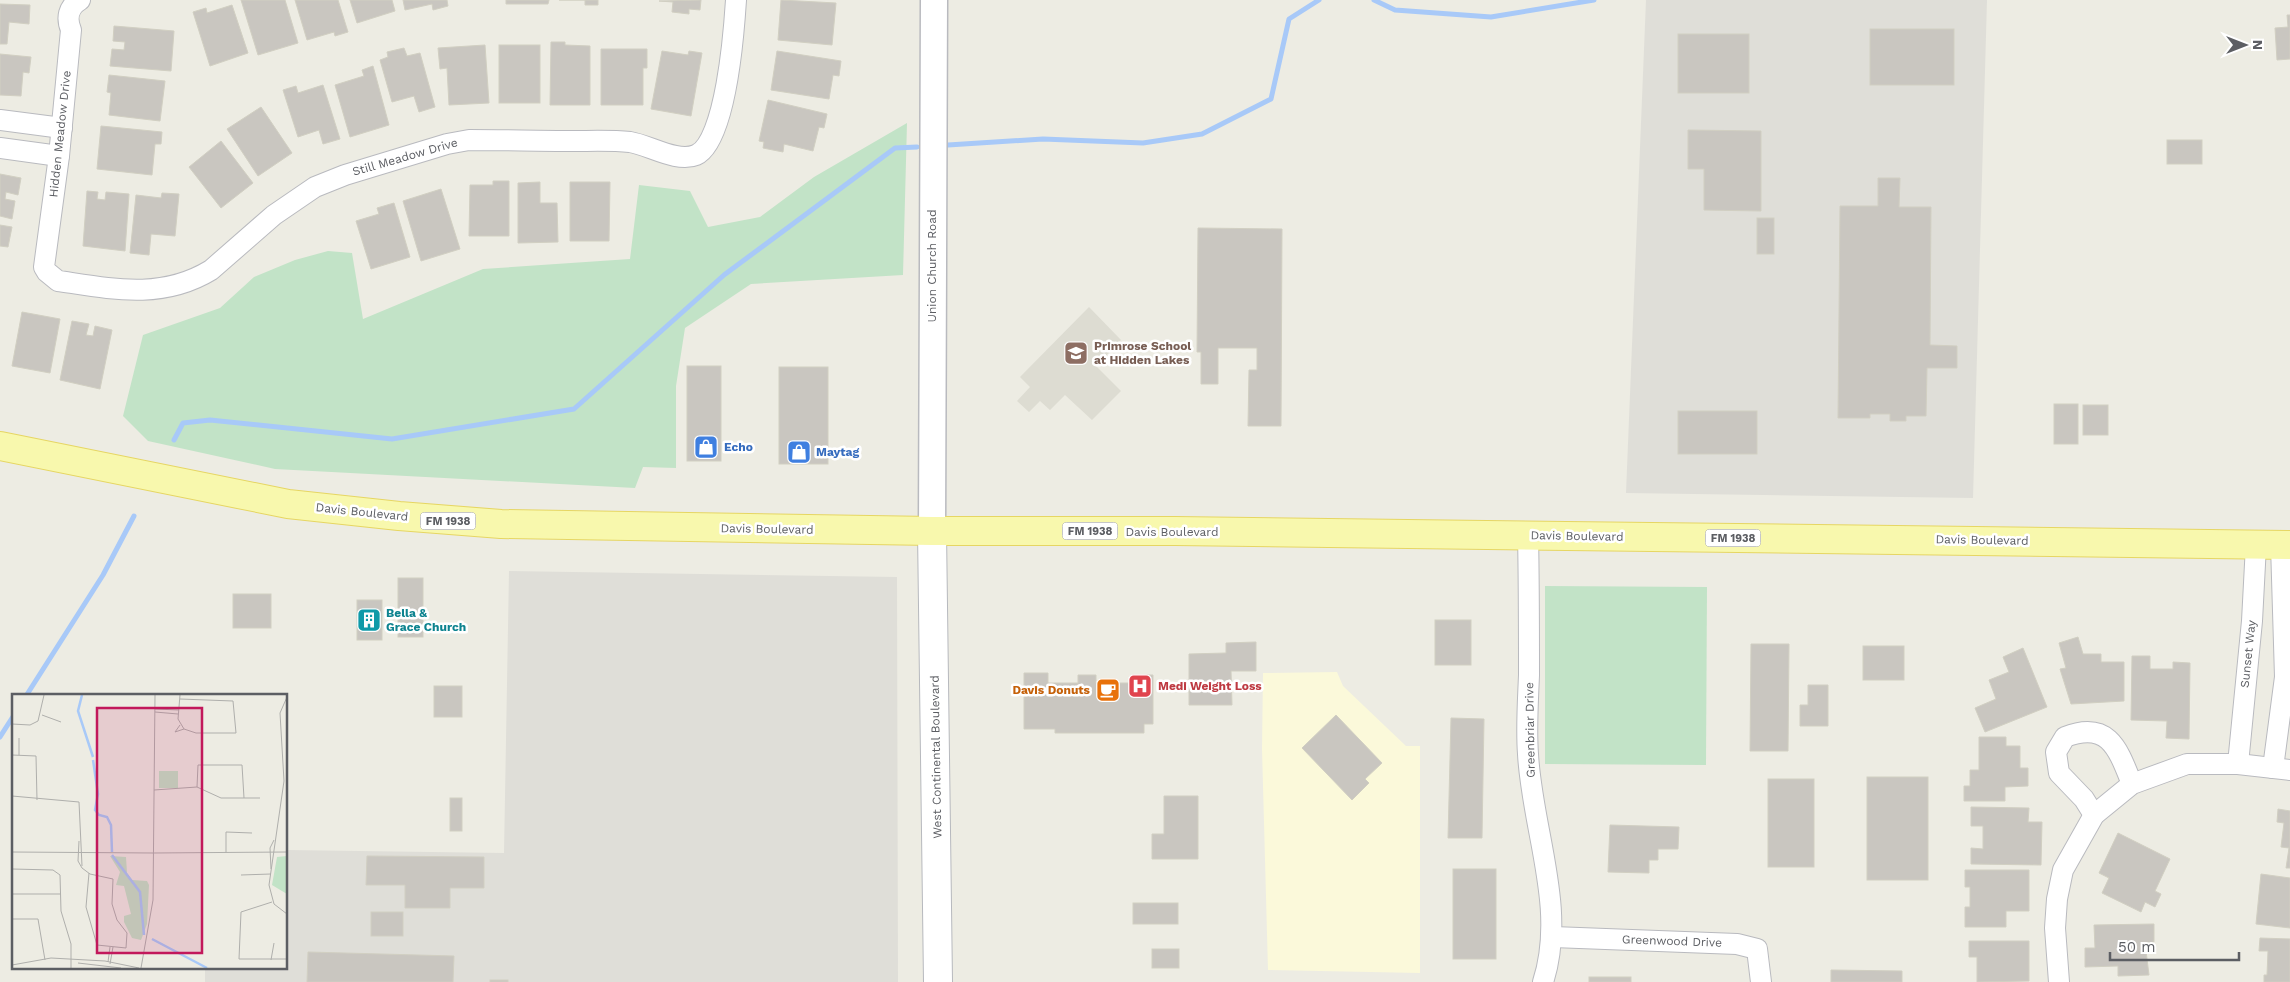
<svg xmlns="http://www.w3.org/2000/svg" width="2290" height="982" font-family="'Work Sans',sans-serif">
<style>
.commercial{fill:#fbf9da}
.industrial{fill:#dfded8}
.education{fill:#dddcd2}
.green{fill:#c2e3c7}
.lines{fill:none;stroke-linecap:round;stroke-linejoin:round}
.stream{stroke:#a8c9f8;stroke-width:5}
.building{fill:#c9c6c0;stroke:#d1cfc2}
.minor-casing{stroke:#b9babf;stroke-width:22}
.tertiary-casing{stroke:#b9babf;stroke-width:29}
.secondary-casing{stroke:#b7b9be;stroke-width:30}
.primary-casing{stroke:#e6d663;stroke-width:30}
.minor{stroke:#fff;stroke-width:20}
.tertiary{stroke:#fff;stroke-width:26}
.secondary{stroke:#fff;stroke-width:28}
.primary{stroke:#f8f8ad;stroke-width:28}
.labels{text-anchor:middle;stroke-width:5;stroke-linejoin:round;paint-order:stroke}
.shield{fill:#fff;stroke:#8d8e92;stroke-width:1}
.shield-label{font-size:11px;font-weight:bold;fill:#5c5e63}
.street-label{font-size:12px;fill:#5c5e63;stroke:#fff}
.education-label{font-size:12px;font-weight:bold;fill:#785e54;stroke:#fff;text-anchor:start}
.shop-label{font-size:12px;font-weight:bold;fill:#366cbe;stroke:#fff;text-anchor:start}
.culture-label{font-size:12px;font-weight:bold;fill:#0d838f;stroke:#fff;text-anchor:start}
.health-label{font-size:12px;font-weight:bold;fill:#be3a42;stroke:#fff;text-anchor:start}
.food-label{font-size:12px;font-weight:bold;fill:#c56008;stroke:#fff;text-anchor:end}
.inset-river{fill:none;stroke:#a8c9f8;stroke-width:2.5}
.inset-road{fill:none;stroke:#afafac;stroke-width:1}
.view{fill:#c2185b;fill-opacity:0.15;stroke:#c2185b;stroke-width:2.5}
.inset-edge{fill:none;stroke:#5c5e63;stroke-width:2.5}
</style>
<rect width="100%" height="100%" fill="#edece3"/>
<!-- commercial -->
<polygon class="commercial" points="1337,672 1343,686 1406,746 1420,746 1420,973 1268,970 1262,749 1263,673"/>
<!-- industrial -->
<g class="industrial">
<polygon points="1646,0 1987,0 1973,498 1626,493"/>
<polygon points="509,571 897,577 898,982 205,982 205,968 286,968 286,850 504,853"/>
</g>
<!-- education -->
<polygon class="education" points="1089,307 1121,340 1096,366 1121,391 1092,420 1065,395 1050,410 1040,401 1029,412 1017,401 1030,387 1020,377"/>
<!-- green -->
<g class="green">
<polygon points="907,123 903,275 751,284 685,328 676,386 676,468 643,467 635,488 275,469 148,441 123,416 143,335 220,308 254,277 295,260 328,251 352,253 363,319 483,269 630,259 639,185 690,191 708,227 760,217 814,177"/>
<polygon points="1545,586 1707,587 1706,765 1545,764"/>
</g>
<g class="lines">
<!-- stream -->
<g class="stream">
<polyline points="1374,0 1395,10 1491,17 1594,0"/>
<polyline points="948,145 1043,139 1143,143 1202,134 1271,99 1289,19 1319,0"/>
<polyline points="174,440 183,423 210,420 392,439 574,409 724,275 895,148 917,147"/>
<polyline points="26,696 103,575 134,516"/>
<polyline points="0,737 14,715"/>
</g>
</g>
<!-- building -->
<g class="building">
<polygon points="241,0 285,0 298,43 258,55"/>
<polygon points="295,0 338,0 348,32 335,36 334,32 307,40"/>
<polygon points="350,0 392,0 395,11 357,23"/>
<polygon points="403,0 447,0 448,6 433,10 432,4 405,10"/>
<polygon points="506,0 549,0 548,4 506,4"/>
<polygon points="559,0 598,0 598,5 585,5 585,0"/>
<polygon points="701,0 700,10 689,9 689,14 672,12 673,2 659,1"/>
<polygon points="781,0 836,3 832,45 778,40"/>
<polygon points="0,4 30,5 29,24 9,22 7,44 0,44"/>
<polygon points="232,5 248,53 210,66 193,12 206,8 207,13"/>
<polygon points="2287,15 2290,15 2290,59 2277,60 2275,28 2288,27"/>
<polygon points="114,26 174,31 171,71 110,66 112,49 124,50 125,42 113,41"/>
<rect x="1870" y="29" width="84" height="56"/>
<rect x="1678" y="34" width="71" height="59"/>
<polygon points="551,42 565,42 565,45 590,46 590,105 550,105"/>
<polygon points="485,45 489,103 449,105 447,68 440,69 438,48"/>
<rect x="499" y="45" width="41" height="58"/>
<polygon points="404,48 407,56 420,53 435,107 419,112 414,96 392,102 380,60 388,57 387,52"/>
<polygon points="601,49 647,49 647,68 643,68 643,105 601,105"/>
<polygon points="662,51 688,55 689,51 702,53 691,116 651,109"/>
<polygon points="777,51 841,61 839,76 833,75 829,99 771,90"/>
<polygon points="0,54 31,57 29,73 23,72 21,96 0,95"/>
<polygon points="373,66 389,125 350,137 335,85 364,76 362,70"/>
<polygon points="109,75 165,81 160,121 109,115 111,93 107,92"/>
<polygon points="323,85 340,139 323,144 319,130 298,137 283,90 296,86 298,93"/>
<polygon points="768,100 827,114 824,128 819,127 813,151 784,144 783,152 763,148 764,142 759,141"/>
<polygon points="261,107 292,153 258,176 227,129"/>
<polygon points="101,126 162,132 161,144 155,144 152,175 97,169"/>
<polygon points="1688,130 1761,131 1761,211 1704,210 1704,169 1688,169"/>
<rect x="2167" y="140" width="35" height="24"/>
<polygon points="221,141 253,183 221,208 189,167"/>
<polygon points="0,174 21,178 18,195 6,192 5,199 15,201 12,219 0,216"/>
<polygon points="1878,178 1900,178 1899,207 1931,207 1930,345 1957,346 1957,368 1927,368 1926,416 1906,416 1906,421 1890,421 1890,414 1870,414 1870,418 1838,418 1840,206 1878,206"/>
<polygon points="493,181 509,181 509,236 469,236 470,185 493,185"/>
<polygon points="540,182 540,203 557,203 558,242 518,243 518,183"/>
<polygon points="570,182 610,182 609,241 570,241"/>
<polygon points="441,189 460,249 421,261 403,201"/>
<polygon points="87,191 98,192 97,199 105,200 106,192 129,194 125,251 83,246"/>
<polygon points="162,193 179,194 175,236 151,234 149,255 130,253 136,195 161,198"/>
<polygon points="394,203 410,257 371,269 356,221 379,214 377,208"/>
<rect x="1757" y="218" width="17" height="36"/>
<polygon points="0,225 12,227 8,247 0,246"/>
<polygon points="1198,228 1282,229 1281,426 1248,426 1249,370 1257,370 1257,348 1218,348 1218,384 1201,384 1201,352 1197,352"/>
<polygon points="22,312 60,319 50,373 12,366"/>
<polygon points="72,321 89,324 86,335 93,336 95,326 112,330 100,389 60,380"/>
<rect x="687" y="366" width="34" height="95"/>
<rect x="779" y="367" width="49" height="97"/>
<rect x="2054" y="404" width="24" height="40"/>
<rect x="2083" y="405" width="25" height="30"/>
<rect x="1678" y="411" width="79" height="43"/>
<rect x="398" y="578" width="25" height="59"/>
<rect x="233" y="594" width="38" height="34"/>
<rect x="357" y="600" width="25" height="40"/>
<rect x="1435" y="620" width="36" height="45"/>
<polygon points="2078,637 2083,654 2101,654 2101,662 2124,662 2124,701 2071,704 2060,669 2066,668 2059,643"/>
<polygon points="1256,642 1256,671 1231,671 1232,705 1189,705 1189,654 1226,653 1226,643"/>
<polygon points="1751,644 1789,644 1788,751 1750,751"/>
<rect x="1863" y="646" width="41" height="34"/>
<polygon points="2023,648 2047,707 1985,732 1975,708 1996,699 1989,680 2009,672 2003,657"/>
<polygon points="2132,656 2150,656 2150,669 2173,669 2173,662 2190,663 2189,739 2166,738 2167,721 2131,720"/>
<polygon points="1024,673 1048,673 1048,683 1078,683 1078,675 1096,675 1096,683 1133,683 1133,675 1153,675 1153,724 1144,724 1144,733 1055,733 1055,729 1024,729"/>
<polygon points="1808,685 1828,685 1828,726 1800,726 1800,705 1808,705"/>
<rect x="434" y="686" width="28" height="31"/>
<polygon points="1336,715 1382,763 1365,779 1369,783 1352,800 1302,748"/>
<polygon points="1451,718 1484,719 1482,838 1448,838"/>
<polygon points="1979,737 2006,737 2006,746 2020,746 2020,768 2028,768 2028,786 2005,787 2005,801 1964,801 1964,786 1970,786 1970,770 1979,770"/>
<rect x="1867" y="777" width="61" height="103"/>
<rect x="1768" y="779" width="46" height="88"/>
<polygon points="1164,796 1198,796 1198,859 1152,859 1152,834 1164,834"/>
<rect x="450" y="798" width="12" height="33"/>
<polygon points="1971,807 2029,808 2028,822 2042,822 2041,865 1971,864 1971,848 1983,849 1983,826 1971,826"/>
<polygon points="2278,809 2290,811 2290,868 2286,868 2289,848 2281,847 2284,823 2277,822"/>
<polygon points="1610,825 1679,827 1678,849 1658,849 1658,860 1649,860 1649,873 1608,872"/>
<polygon points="2118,833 2170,859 2155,891 2161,894 2155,907 2145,902 2141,912 2102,893 2109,878 2099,873"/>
<polygon points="367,856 484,857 484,888 450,888 450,908 405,908 405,885 366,885"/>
<rect x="1453" y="869" width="43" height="90"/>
<polygon points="1965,870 2029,870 2029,911 2006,911 2006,927 1965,927 1965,907 1970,907 1970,887 1965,887"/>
<polygon points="2261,874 2290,878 2290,928 2256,924"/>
<rect x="1133" y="903" width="45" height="21"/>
<rect x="371" y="912" width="32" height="24"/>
<polygon points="2154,924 2154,942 2145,943 2149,975 2118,976 2118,966 2085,967 2085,948 2095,948 2094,925"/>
<polygon points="2260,938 2290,939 2290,982 2264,982 2264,975 2267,975 2268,951 2259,951"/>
<polygon points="1969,941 2029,941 2029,981 1977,982 1977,957 1969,957"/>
<rect x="1152" y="949" width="27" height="19"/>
<polygon points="308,952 454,956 453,982 307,982"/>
<polygon points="1831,970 1902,971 1902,982 1831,982"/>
<rect x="1589" y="977" width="42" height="5"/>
<rect x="490" y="980" width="18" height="2"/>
</g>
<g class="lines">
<!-- minor casing -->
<g class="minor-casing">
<g id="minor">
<path d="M80,0C68,7 66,18 71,30L59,156L44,267L47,272L58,281C112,289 162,300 211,270L274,215L315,187L345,175L447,144L469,140C504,140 538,141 572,141C591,141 611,140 630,142C649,145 677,163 696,155C726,142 734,31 736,0"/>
<polyline points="0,120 62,128"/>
<polyline points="0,148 59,156"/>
<path d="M1528,535C1529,582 1529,628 1529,675C1528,701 1526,728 1528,754C1532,830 1567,908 1543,982"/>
<polyline points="2238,764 2252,621 2256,545"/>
<polyline points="2273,768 2285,677 2281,545"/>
<path d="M2094,815L2084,799L2059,773L2056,752L2065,737C2109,720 2118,749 2132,784"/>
<polyline points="1553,937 1737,944 1757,949 1761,982"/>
<polyline points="2059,982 2055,928 2057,899 2063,870 2094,815 2132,784 2187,764 2238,764 2290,770"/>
</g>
</g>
<!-- tertiary casing -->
<g class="tertiary-casing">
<polyline id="tertiary" points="932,531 934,0"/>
</g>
<!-- secondary casing -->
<g class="secondary-casing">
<polyline id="secondary" points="932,531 938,982"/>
</g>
<!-- primary casing -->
<g class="primary-casing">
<polyline id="primary" points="0,446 288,504 399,516 501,524 932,531 1175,531 2290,545"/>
</g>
<!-- minor -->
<use href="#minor" class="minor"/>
<!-- tertiary -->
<use href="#tertiary" class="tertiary"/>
<!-- secondary -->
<use href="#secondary" class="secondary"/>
<!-- primary -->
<use href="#primary" class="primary"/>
</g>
<!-- icons -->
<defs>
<g id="school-square" transform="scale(1.25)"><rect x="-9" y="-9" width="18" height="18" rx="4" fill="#8d6e63" stroke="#fff"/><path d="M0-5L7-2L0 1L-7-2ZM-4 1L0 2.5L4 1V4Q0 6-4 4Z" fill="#fff"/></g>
<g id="shop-square" transform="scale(1.25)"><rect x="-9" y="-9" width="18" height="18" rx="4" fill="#3f7fe0" stroke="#fff"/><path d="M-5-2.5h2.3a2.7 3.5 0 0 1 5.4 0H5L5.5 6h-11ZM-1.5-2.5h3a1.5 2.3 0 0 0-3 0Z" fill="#fff"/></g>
<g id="building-square" transform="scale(1.25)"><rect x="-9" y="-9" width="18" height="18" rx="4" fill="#0f9aa8" stroke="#fff"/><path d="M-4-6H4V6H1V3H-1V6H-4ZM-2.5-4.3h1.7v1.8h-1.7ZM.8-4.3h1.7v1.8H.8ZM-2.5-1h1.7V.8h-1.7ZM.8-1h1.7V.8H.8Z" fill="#fff"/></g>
<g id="hospital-square" transform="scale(1.25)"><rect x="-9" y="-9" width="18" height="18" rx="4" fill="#e0444e" stroke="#fff"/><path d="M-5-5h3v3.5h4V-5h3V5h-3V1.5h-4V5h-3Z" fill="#fff"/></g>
<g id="cafe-square" transform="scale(1.25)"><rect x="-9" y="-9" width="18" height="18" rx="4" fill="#e8710a" stroke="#fff"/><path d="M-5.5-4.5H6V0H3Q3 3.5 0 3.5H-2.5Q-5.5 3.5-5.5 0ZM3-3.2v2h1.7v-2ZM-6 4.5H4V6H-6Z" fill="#fff"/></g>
</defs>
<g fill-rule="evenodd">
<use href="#school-square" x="1076" y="353"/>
<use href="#shop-square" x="706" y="447"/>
<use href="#shop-square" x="799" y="452"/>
<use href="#building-square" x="369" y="620"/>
<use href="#hospital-square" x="1140" y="686"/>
<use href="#cafe-square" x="1108" y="690"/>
</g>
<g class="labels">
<!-- shield labels -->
<g class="shield">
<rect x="420.5" y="512.5" width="55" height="17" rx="4"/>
<rect x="1062.5" y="522.5" width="55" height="17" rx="4"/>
<rect x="1705.5" y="529.5" width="55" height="17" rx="4"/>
</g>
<g class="shield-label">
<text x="448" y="525">FM 1938</text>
<text x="1090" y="535">FM 1938</text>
<text x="1733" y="542">FM 1938</text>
</g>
<!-- street labels -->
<g class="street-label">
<text transform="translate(60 134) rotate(-84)" y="4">Hidden Meadow Drive</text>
<text transform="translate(405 157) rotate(-16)" y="4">Still Meadow Drive</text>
<text transform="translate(932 266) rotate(-90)" y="4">Union Church Road</text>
<text transform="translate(362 512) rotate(6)" y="4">Davis Boulevard</text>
<text transform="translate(767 529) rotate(1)" y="4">Davis Boulevard</text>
<text x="1172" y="536">Davis Boulevard</text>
<text transform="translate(1577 536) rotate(1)" y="4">Davis Boulevard</text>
<text transform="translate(1982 540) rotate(1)" y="4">Davis Boulevard</text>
<text transform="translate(2248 654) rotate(-84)" y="4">Sunset Way</text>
<text transform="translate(1530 730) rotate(-91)" y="4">Greenbriar Drive</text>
<text transform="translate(936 757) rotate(-91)" y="4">West Continental Boulevard</text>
<text transform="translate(1672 941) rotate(2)" y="4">Greenwood Drive</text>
</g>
<!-- education labels -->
<g class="education-label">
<text x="1094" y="350">Primrose School<tspan x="1094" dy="14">at Hidden Lakes</tspan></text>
</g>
<!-- shop labels -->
<g class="shop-label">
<text x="724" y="451">Echo</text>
<text x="816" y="456">Maytag</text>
</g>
<!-- culture labels -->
<g class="culture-label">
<text x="386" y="617">Bella &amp;<tspan x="386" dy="14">Grace Church</tspan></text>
</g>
<!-- health labels -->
<g class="health-label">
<text x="1158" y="690">Medi Weight Loss</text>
</g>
<!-- food labels -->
<g class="food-label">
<text x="1090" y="694">Davis Donuts</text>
</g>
</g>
<!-- overview -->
<g transform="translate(12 694)">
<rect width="275" height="275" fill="#edece3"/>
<path d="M147,77H166V94H147ZM98,162L114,163L115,179L120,186L135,187L137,191L135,230L129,246L120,244L112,228V222L119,220L112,192L104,191L108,178ZM275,162V200L260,191L265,163Z" fill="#c2e3c7"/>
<path class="inset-river" d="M70,1L66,17L81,63M81,66L86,100L83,116L87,121L95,123L99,131L100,158M100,161L128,198L132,241M140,245L195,274"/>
<path class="inset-road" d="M275,3L268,19L272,87L257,191L262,210L275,220M168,5L221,7L224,39H184L172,35L166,25L168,1M143,15L167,16M143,18L166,20M30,21L49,28M0,30L18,31L26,27L32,1M168,31L163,38L172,35M7,44V61M0,61L24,62L25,106M185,93L186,71H230L232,104M142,96L185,93L209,104H248M0,102L67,108L70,172M67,147L66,167L70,174L78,180L101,185L100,210L105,226L115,239L114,254L85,251L74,213L77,179M0,158L141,159M141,159L275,158M214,159V138L240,139M0,175L41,176L48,181L49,217L59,250V274M259,175L258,154L262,146M229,181L259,180M0,200H49M260,208L229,218L227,265H275M0,225H26L33,266M259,266L262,249M96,268L98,253M66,269L109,274M98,270L101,253M0,271L39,264L93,267L127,274M129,274L141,206L143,1"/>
<path class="view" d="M85,14H190V259H85Z"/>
<rect width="275" height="275" class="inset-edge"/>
</g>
<!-- north arrow -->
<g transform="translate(2245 45) rotate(90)" stroke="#ffffff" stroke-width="4" paint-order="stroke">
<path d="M0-4L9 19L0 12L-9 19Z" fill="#5c5e63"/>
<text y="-8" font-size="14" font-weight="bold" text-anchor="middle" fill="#5c5e63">N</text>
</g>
<!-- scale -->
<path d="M2110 952v8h129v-8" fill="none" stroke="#5c5e63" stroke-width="2.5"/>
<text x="2118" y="952" font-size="15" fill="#5c5e63" stroke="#ffffff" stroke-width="4" paint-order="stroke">50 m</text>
</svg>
